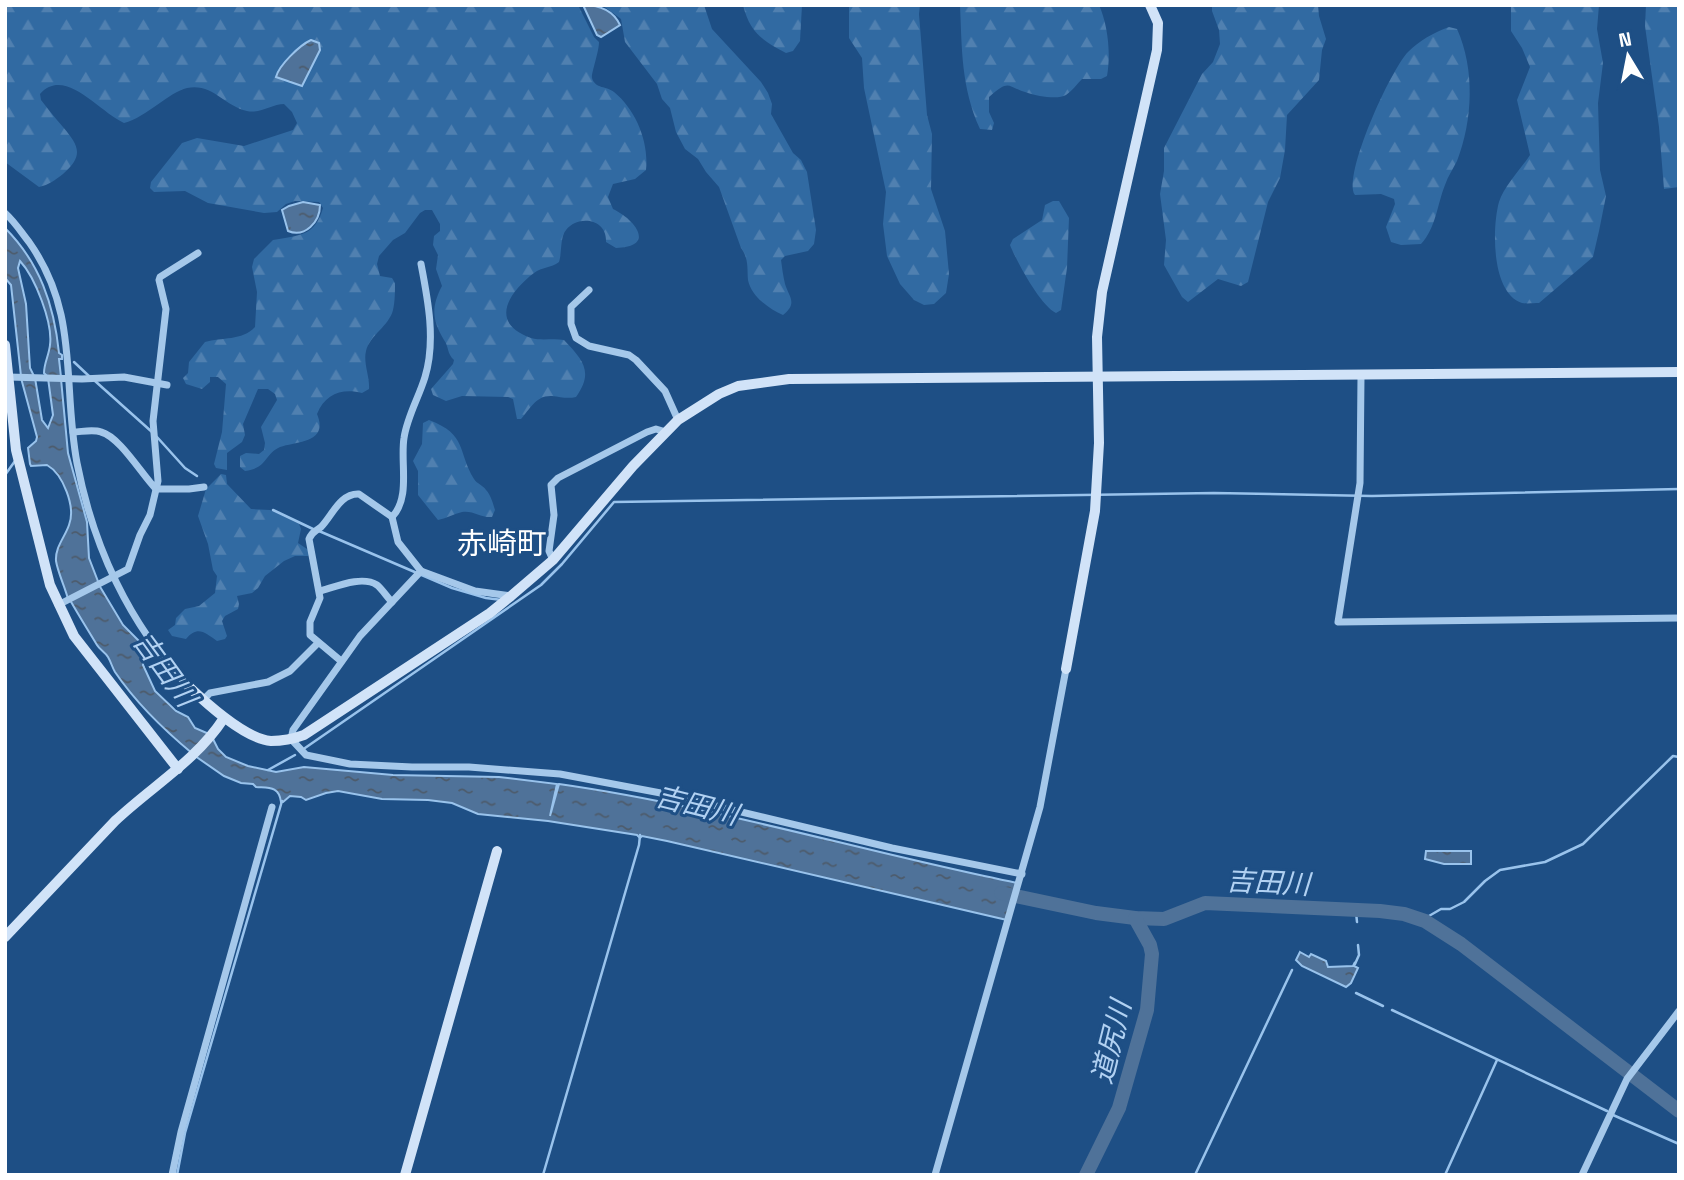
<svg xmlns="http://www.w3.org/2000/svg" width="1684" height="1180" font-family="'Space Grotesk','Noto Sans JP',sans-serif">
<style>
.forest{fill:url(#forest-firs)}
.water{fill:url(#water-ripples);stroke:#99c3ec;stroke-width:2}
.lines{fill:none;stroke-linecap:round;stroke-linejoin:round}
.stream{stroke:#99c3ec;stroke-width:2.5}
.river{stroke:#4f7299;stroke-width:14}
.street{stroke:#a5c8ea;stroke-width:7}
.secondary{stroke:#d1e3f8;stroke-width:10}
.labels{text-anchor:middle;stroke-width:6;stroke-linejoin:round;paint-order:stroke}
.water-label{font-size:28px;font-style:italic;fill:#b1d1f2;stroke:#1e4f85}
.quarter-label{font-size:30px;fill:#fff;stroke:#1e4f85}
</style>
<defs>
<pattern id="forest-firs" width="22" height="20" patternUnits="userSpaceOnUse" patternTransform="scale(1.75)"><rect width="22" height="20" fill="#316aa2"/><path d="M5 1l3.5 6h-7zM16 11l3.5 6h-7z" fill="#5080b0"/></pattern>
<pattern id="water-ripples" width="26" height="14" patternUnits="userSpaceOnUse" patternTransform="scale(1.75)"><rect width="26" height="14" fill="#4f7299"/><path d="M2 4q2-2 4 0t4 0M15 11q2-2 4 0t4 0" fill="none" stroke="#4d5b6b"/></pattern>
</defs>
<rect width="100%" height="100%" fill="#1e4f85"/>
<!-- forest -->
<g class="forest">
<path d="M5,5H578L594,37L599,42C599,52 591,74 592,78C595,89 607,86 614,92C636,110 649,142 646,170L635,179L613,184L608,197L613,209C636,220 656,247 616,248L606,242C607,218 578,215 566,230C560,237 562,253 559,262C551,268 542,267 534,273C509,292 488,323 531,338C542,341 553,338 564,340C583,360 594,372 576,397C567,399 561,397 552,396C536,395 530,409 521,419H517L513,399L508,397L462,396L446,401L433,395L431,389L453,364L454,360C447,354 449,347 444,340C432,320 431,307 442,286L436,269L438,255L433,245L434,236L440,231V224L432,210H425L420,213L405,233L393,240L379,256L377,264L380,276L392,278L395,283C395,291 395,302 393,310C389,326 370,335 366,351C363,363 370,377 369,389L362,393C342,388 325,394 317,414C329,443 297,441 280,447C264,454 268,468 245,471L240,467V456L246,453L259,454L264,450L265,443L261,427L277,400L275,394L268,389H258L243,424L245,435L242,442L227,453V470L216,468L214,464L222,432L226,384L218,377H210V382L202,389L186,384L183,378L188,373L189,362L205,342C222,337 242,341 255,327L257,292L252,267L254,259L273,240C299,235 315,237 323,208L319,202L295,201L286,204L277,212L264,213L208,203L185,191L154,192L150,188L151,182L182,143L197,138L244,146L293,130L297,123L292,112L284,104C272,104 260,114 247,111C224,106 213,83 187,88C169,92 147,117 124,123C99,112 65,66 40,94L41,100C48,109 55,118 63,127C78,145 85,155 63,174C55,180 49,185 39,187L5,162Z"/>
<path d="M602,5H704L712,29L761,82L768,93L772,104L771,114L793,153L801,160L807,172L816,230L814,244L808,251L785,256L781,260C782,267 783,276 785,284C789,297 798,303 783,315C769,309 751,296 748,280C747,268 749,259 741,248L719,187L706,172L698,159L685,149L676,132L670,108L662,99L657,84L625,42L621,19Z"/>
<path d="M743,5H802L800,41L793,51L786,53C762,40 750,33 743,5Z"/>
<polygon points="849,5 920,5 919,14 927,115 932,134 931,189 945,231 949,274 946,293 934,304 924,305 914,300 900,284 887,256 883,224 886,192 864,88 862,58 849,38"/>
<path d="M960,5H1099C1108,25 1111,54 1107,76L1101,79H1082C1077,84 1072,91 1066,95C1058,100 1037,96 1028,93C1006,87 1011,78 989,97V112L994,123L992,130L980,129C961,87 962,49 960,5Z"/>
<polygon points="1212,5 1318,5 1319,16 1326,39 1322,50 1319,80 1287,115 1285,150 1280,178 1268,202 1248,282 1241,286 1218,279 1188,302 1182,297 1164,265 1166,240 1160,194 1164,171 1164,148 1202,74 1213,62 1220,44 1219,30 1212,11"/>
<path d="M1511,5H1599L1597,29L1603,63L1598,103L1600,170L1606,196L1599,231L1593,257L1539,303C1534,303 1527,304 1522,303C1491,293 1492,227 1499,202C1504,186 1521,169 1530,155L1517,100L1530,67L1522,48L1511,31Z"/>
<polygon points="1646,5 1679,5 1679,187 1664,189 1659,127 1645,26"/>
<path d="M1449,27L1457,29C1475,69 1473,120 1457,161C1453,169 1448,176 1445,185C1437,205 1436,228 1421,244L1401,245L1391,242L1386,227L1395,204L1394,199L1381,194L1355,195C1342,176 1391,69 1408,52C1420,40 1433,33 1449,27Z"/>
<path d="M1053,201H1059L1069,218L1067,268L1061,310L1056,313C1040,305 1017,262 1010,245L1013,239L1042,220L1045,205Z"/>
<path d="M429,420C468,435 457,451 474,479C477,484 483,485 486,490C491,495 493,504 495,510L492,517C481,518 473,510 462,512C454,514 447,518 438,520L418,495V471L413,461L422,444L423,423Z"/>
<path d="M221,474L226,475L227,484L251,509L270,510L299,524L301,529L298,543L310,551V554L308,556H295L284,561L265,576L258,588L252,593L237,596L239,604L238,609L225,616L222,621L227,636L225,639L217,641C205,633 198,625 186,639L172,636L168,630L175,625L176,618L185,609L199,606L215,593L217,576L213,570L208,544L198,516L206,489Z"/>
</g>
<!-- water -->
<g class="water">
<path d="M583,5C598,5 613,10 620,25L601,37L597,35Z"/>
<path d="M311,40L319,43L320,50L302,86L276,77C279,65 300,45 311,40Z"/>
<path d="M303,202L320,205C320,222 305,238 288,231L282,210L289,206Z"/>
<path d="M5,228C40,263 54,305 59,353L62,355V359H59L61,377L47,376L44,373C44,363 49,355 50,345C53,323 35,277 20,261L18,268L26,304L30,368L34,376H21L11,285L5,278Z"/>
<path d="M21,378H35L42,420L48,428L53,415L48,378L61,379L68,453L87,522L89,558L99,584L68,599C65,587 58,573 56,561C55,547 65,537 69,525C76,507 63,474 47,465L31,466L30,464L28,448L36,441L37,437Z"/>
<path d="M99,585L123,625L142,644L144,652L143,665L155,691L176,711L188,717L195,728L209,734L193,754C164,730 136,703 115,672C112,667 111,662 108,657C105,652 100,650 97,645C88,630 79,616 70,600Z"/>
<path d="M213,739L218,749L226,757L248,766L276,772L304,767L393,775L499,777L557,784L550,816L559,784C714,806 864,852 1017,883L1007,920L667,841L642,836L640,838L637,835L548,821L478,814L452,803L428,800L382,799L338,791L326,793L306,800L301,797L290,796L283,802H281C279,786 269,788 256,787L253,784L241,783L224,776L195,756Z"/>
<polygon points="1426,851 1471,851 1471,864 1444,864 1425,859"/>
<polygon points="1300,952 1309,957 1311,954 1326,961 1328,967 1353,966 1355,962 1354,966 1358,968 1351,983 1346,987 1302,966 1296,960"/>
</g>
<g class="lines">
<!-- stream -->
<g class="stream">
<polyline points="74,362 90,377"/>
<polyline points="95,381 152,432"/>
<polyline points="157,437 185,468 197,476"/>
<polyline points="5,475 15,461"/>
<polyline points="273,510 313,529"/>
<polyline points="319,531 452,588 486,598 502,600"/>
<polyline points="305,748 541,585 562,564 614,502 1214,493 1372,496 1679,489"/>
<polyline points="268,770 295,755"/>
<polyline points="1356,912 1357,922"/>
<polyline points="1422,920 1441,909 1450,909 1464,902 1485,881 1500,870 1545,862 1583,844 1673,756 1679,757"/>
<polyline points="1355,964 1359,955 1358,945"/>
<polyline points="1356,993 1383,1006"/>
<polyline points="1392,1010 1607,1111"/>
<polyline points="1613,1115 1679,1144"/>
<polyline points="177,1175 185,1133 282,801"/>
<polyline points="543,1175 639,845 640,835"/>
<polyline points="1195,1175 1292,970"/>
<polyline points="1445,1175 1497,1060"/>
</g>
<!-- river -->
<g class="river">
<polyline points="1001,893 1096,913 1135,918 1164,919 1205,903 1380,911 1404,914 1425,921 1461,944 1679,1111"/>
<polyline points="1086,1175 1119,1108 1147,1010 1152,954 1150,945 1135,918"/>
</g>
<!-- street -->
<g class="street">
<path d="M5,213C15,222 21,232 29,242C80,314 62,383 77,463C93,546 129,624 187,685"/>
<polyline points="589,290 571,307 571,324 576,338 589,346 629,355 636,360 665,391 678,420"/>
<polyline points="1361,376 1360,483 1338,622 1679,618"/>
<polyline points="8,377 82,379 124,377 167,385"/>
<path d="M73,432C81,432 93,429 101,432C120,437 142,475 156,489H189L204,487"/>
<path d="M392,517C411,498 400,462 404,438C407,417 419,397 425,377C436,341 428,300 421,264"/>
<polyline points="553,560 549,551 554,515 551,485 558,478 647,432 656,429 666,432"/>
<path d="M320,591C335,587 362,575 377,585C382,589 387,597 392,602"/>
<polyline points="511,596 475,591 421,571 360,636 293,730 291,739 306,755 350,764 412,767 469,767 560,774 666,794 892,848 1022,874"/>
<polyline points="58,605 128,569 140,535 150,515 158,481 153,421 166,309 159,280 160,277 198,253"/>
<path d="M341,661L310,635V622L320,598L309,539C312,531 315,532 321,527C332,516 340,493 359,494L392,517L398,542L421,571"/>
<polyline points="203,700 210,693 268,682 290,671 318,643"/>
<polyline points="172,1175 181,1132 272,807"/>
<polyline points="935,1175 1040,807 1066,669"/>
<polyline points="1582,1175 1627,1079 1679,1011"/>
</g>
<!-- secondary -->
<g class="secondary">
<polyline points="5,345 16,450 50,585 74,636 178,769"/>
<polyline points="1066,669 1095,511 1099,443 1097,337 1102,292 1157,50 1158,23 1150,5"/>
<path d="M187,685C206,703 245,739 271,741C282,741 293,739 304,735L490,613L511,596L553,560L633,466L678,420L719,394L738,386L789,379L1679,372"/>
<path d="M5,937L115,821C152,786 196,761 224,718"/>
<polyline points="405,1175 497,851"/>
</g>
</g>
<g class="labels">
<!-- water labels -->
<g class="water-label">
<text transform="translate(165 669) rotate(54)" y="10">吉田川</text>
<text transform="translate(697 805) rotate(14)" y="10">吉田川</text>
<text transform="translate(1268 882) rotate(3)" y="10">吉田川</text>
<text transform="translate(1111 1042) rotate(-76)" y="10">道尻川</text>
</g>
<!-- quarter labels -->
<g class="quarter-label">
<text x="502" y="554">赤崎町</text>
</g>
</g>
<!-- border -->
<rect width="1684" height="1180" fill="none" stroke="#ffffff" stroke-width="14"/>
<!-- north arrow -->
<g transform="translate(1628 56) rotate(350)" stroke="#1e4f85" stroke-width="5" paint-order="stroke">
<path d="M0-5L12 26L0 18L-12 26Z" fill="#ffffff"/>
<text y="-10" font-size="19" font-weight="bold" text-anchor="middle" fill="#ffffff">N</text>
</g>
</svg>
